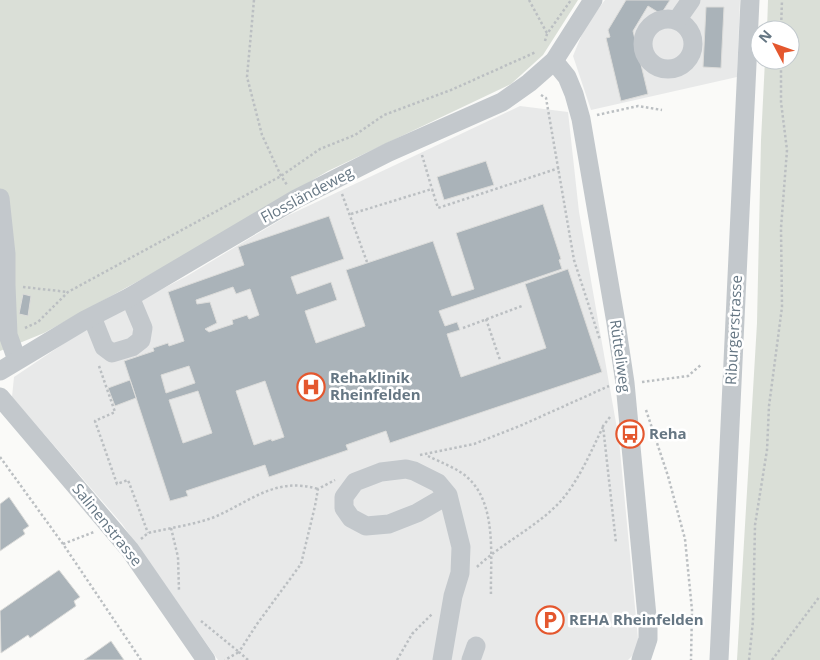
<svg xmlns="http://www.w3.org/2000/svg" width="820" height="660" font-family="'Open Sans',sans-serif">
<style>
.built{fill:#e8e9e9}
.green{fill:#dadfd7}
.building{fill:#aab3b9;stroke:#dcdcda;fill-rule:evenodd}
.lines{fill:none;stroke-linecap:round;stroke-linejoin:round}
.path{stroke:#bbbfc2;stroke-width:2.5;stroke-dasharray:2.5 2.5;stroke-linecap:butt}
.minor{stroke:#c3c8cc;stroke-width:19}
.labels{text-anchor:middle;stroke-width:5;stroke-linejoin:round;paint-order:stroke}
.street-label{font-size:15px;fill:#657683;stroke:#fff}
.poi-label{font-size:15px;font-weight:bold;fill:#657683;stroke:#fff;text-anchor:start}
</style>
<rect width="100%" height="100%" fill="#fafaf8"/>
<!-- built -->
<g class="built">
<polygon points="605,0 740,0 737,77 591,110 573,56 585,27"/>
<polygon points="520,106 568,112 579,212 619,440 639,649 628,660 218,660 122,524 12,397 14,377 84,330 187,276 287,216"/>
</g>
<!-- green -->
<g class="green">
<polygon points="0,0 578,0 543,55 511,84 328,171 182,257 44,333 0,351"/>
<polygon points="768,0 820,0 820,660 737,660 757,323 761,140 765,60 790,60 790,30 767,30"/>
</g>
<!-- building -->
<g class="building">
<polygon points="626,0 670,0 661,14 648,6 633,31 648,94 621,101 606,38 610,37 608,30"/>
<polygon points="706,7 724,7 721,68 703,67"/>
<polygon points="486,161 494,185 444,200 437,177"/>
<path d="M543,204L561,259L559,260L562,269L439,311L445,326L457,322L460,330L447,334L461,377L546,348L525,284L568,269L602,372L390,443L386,431L346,445L348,450L269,477L265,465L186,491L188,496L170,501L124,361L154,351L153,348L168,343L169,346L184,341L168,292L244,265L238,247L329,216L344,259L291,277L297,294L331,282L337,300L305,311L316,343L365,326L346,270L433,241L452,296L474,289L456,233ZM233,287L236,294L250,289L259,315L249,319L247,315L232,320L233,324L209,332L205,329L217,323L210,302L197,304L196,300ZM189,366L195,383L166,393L161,375ZM265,381L284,437L272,441L271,439L254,445L236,391ZM198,391L212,433L183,443L169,400Z"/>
<polygon points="23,294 31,296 28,316 19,314"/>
<polygon points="130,380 136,398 115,406 108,388"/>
<polygon points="9,497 29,526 23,530 25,534 0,551 0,504"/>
<polygon points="59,570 80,597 74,601 76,606 30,638 28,635 1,653 0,611"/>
<polygon points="111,641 124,660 84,660 90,656"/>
</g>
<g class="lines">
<!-- path -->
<g class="path">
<polyline points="254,0 247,77 262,135 281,176 287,185"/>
<polyline points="529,0 548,35"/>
<polyline points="781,30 782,0"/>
<polyline points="545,41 547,34 571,0"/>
<polyline points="541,95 546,98 574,260 600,340"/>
<polyline points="597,115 638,106 662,110"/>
<polyline points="422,155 432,189"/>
<polyline points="342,194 367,262"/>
<polyline points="351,214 432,189 438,208 559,168"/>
<polyline points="23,287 68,292"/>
<polyline points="486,319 500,360"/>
<polyline points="25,328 38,322 68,292 281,176 320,149 355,135 384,115 451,90 536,52"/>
<polyline points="463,328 522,306"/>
<polyline points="99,366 115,412 95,421 117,484 128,480 148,533"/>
<polyline points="642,382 688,376 702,364"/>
<polyline points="646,410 668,476 685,539 692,610 691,660"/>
<polyline points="610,417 603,426 616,543"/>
<polyline points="420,455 474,444 522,425 609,386"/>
<path d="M428,456C440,462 459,469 468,478C498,505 490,561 491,596"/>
<polyline points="0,457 63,544 141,660"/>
<polyline points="171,528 178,557 179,591"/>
<path d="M141,539L148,533C169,528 192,525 212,518C249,503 274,476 318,489"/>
<polyline points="63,544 94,532"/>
<path d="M477,567C502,543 535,528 559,503C579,481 590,453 603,427"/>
<polyline points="201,621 239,652 225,660"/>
<polyline points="248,660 239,652 257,624 301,564 315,506 318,489 335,480"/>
<polyline points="397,660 412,634 432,614"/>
<polyline points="749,660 753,621 755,525 767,450 769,406 782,307 781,228 787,150 781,102 781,60"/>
<polyline points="772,660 820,596"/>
</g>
<!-- minor -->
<g class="minor">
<circle cx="668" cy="44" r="25"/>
<polyline points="677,20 691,0"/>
<polyline points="554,61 567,77 574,94 581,119 616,323 625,383 648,627 648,639 641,660"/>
<polyline points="0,198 6,254 6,285 8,335 17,360"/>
<polyline points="92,317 104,347 112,353 132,347 141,340 143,328 130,297"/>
<polyline points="0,371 85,320 130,297 296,199 389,152 502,102 529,83 554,61 593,0"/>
<polyline points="0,397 130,550 206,660"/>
<polyline points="442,660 453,596 460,573 461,547 448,495 438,483 414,471 406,469 381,472 355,482 344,497 344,508 351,518 366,526 389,524 417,513 448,495"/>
<polyline points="471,660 476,646"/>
<polyline points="719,660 750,0"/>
</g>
</g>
<!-- icons -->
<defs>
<g id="hospital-ring" transform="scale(1.4375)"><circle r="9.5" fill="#fff" stroke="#e4572e" stroke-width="1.5"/><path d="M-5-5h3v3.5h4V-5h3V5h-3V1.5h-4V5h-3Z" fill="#e4572e"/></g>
<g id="bus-ring" transform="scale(1.4375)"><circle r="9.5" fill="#fff" stroke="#e4572e" stroke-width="1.5"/><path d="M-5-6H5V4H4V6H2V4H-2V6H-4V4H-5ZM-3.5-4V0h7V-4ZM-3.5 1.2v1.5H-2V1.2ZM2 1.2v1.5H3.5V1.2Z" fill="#e4572e"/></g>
<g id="parking-ring" transform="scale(1.4375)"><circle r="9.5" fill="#fff" stroke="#e4572e" stroke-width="1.5"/><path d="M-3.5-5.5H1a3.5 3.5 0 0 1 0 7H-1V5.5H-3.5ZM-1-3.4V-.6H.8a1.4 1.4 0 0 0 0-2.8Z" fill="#e4572e"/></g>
</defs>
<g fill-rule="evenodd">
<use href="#hospital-ring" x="311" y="387"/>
<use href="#bus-ring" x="630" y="434"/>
<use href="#parking-ring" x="550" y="620"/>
</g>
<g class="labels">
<!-- street labels -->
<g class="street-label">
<text transform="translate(307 195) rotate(-28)" y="5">Flossländeweg</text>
<text transform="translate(734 330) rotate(-87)" y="5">Riburgerstrasse</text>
<text transform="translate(620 356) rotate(82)" y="5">Rütteliweg</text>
<text transform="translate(107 525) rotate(51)" y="5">Salinenstrasse</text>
</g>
<!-- poi labels -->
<g class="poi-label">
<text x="330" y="383">Rehaklinik<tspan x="330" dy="17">Rheinfelden</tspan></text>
<text x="649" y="439">Reha</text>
<text x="569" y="625">REHA Rheinfelden</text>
</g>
</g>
<!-- north arrow -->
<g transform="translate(775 45) rotate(311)"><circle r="24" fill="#ffffff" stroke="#c1c8cd"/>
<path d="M0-4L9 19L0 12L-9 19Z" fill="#e4572e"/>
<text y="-8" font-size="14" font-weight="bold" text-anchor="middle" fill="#657683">N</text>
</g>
</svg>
